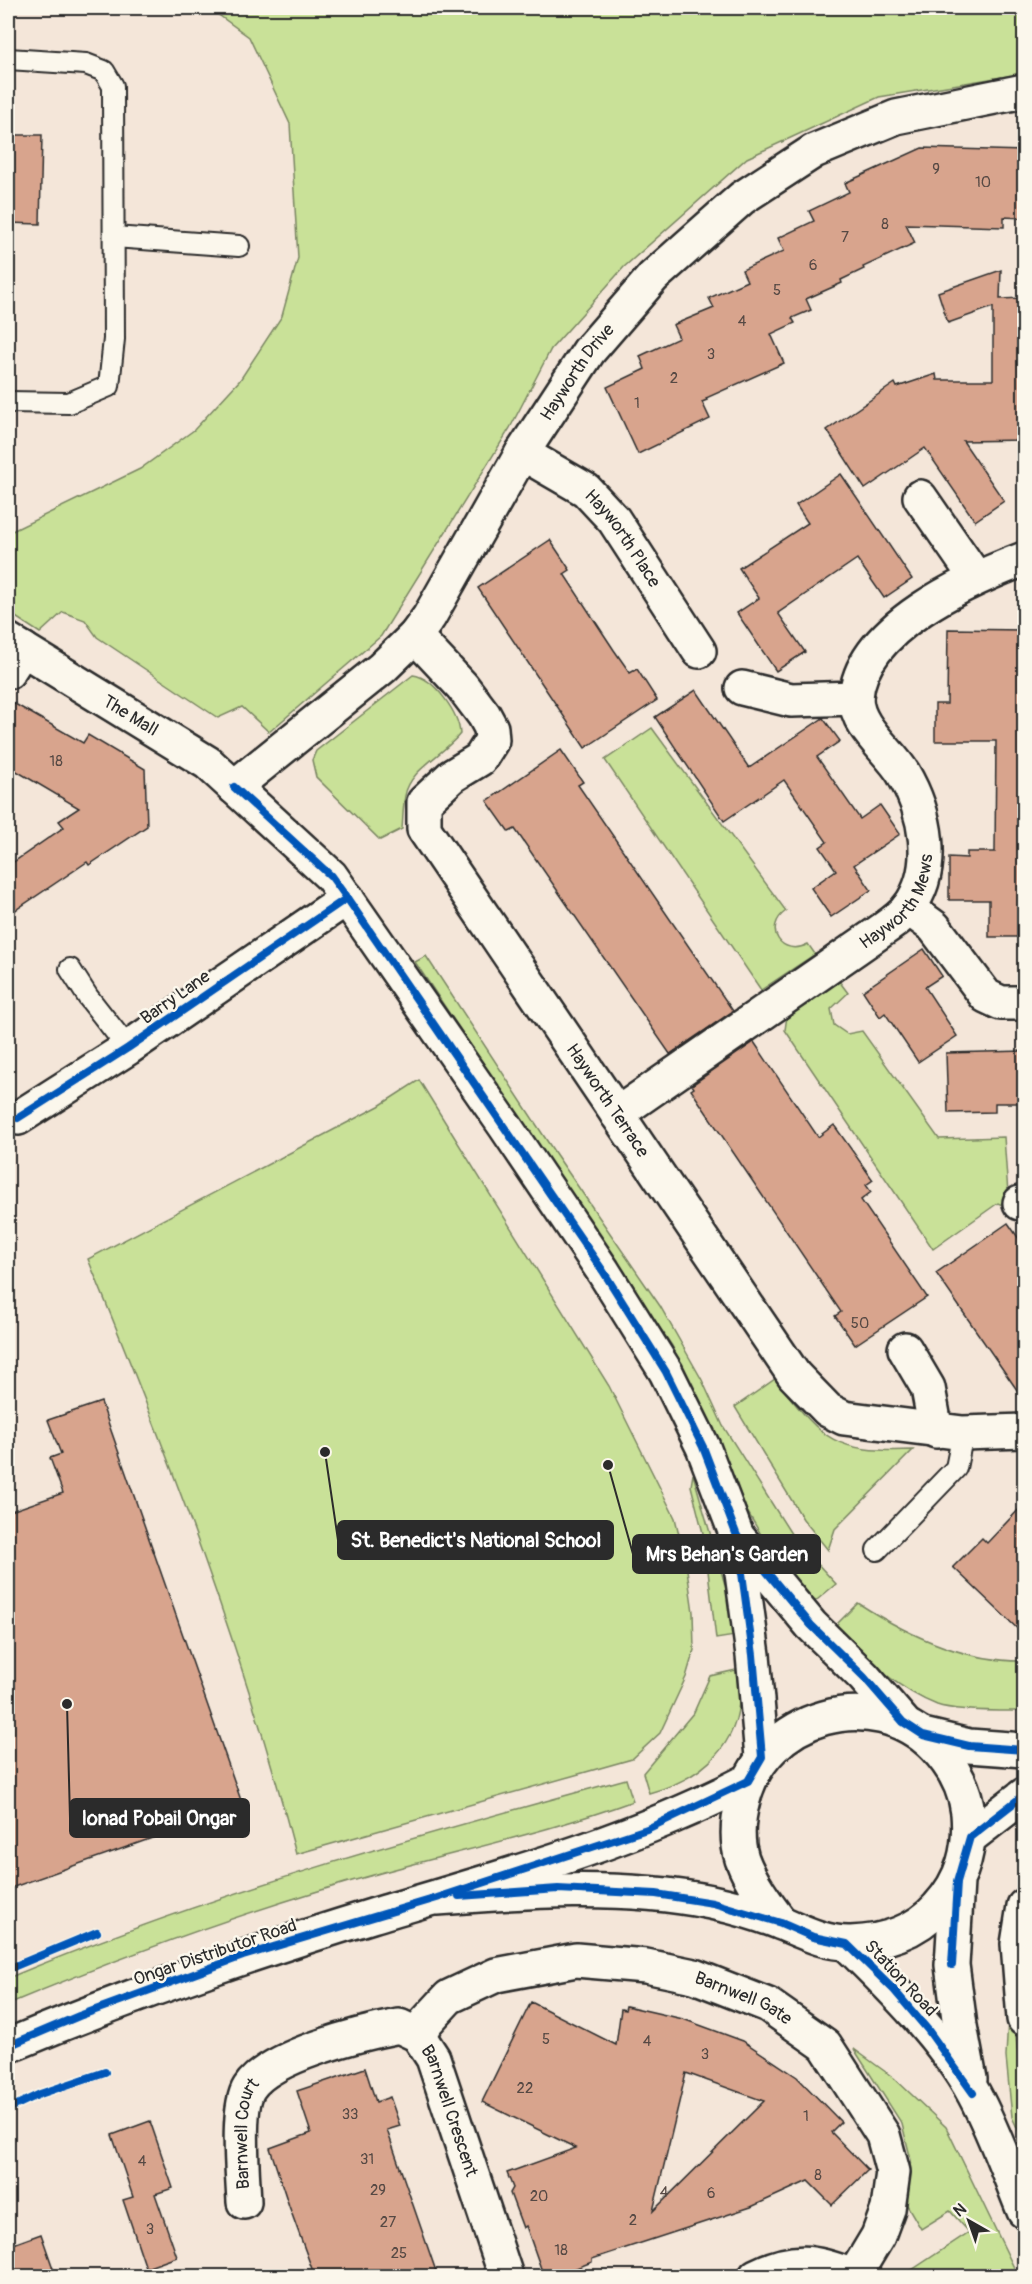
<svg xmlns="http://www.w3.org/2000/svg" width="1032" height="2284" font-family="Pangolin,sans-serif">
<style>
.green{fill:#c9e198;stroke:#7a8662;stroke-width:1.5}
.building{fill:#d8a48d;stroke:#2b2b2b;stroke-width:1.5;fill-rule:evenodd}
.lines{fill:none;stroke-linecap:round;stroke-linejoin:round}
.lane-casing{stroke:#2b2b2b;stroke-width:24}
.street-casing{stroke:#2b2b2b;stroke-width:38}
.secondary-casing{stroke:#2b2b2b;stroke-width:38}
.lane{stroke:#fbf7ec;stroke-width:20}
.street{stroke:#fbf7ec;stroke-width:33}
.secondary{stroke:#fbf7ec;stroke-width:33}
.cycleway-casing{stroke:#fbf7ec;stroke-width:11}
.cycleway{stroke:#0057b8;stroke-width:8}
.labels{text-anchor:middle;stroke-width:5;stroke-linejoin:round;paint-order:stroke}
.number-label{font-size:15px;fill:#564944}
.street-label{font-size:18px;fill:#2b2b2b;stroke:#fbf7ec}
.leader{fill:none;stroke:#2b2b2b;stroke-width:2}
.callout-dot{fill:#2b2b2b;stroke:#fbf7ec;stroke-width:2}
.callout{fill:#2b2b2b;stroke:#2b2b2b;stroke-width:2}
.callout-label{font-size:20px;text-anchor:middle;font-weight:bold;fill:#fff}
</style>
<rect width="100%" height="100%" fill="#f4e6d9"/>
<filter id="ink" filterUnits="userSpaceOnUse"><feTurbulence type="fractalNoise" baseFrequency=".0167" numOctaves="2"/><feDisplacementMap in="SourceGraphic" scale="12" xChannelSelector="R" yChannelSelector="G"/><feConvolveMatrix kernelMatrix="1 2 1 2 8 2 1 2 1" color-interpolation-filters="sRGB"/></filter>
<g filter="url(#ink)">
<!-- green -->
<g class="green">
<polygon points="209,8 1024,8 1024,76 1008,76 879,97 747,158 624,267 551,349 510,428 381,636 269,732 242,707 218,718 97,637 85,620 63,612 40,633 8,612 8,533 140,469 194,430 240,380 282,316 298,258 290,124 249,37"/>
<path d="M413,675C435,678 459,714 460,734C443,755 409,770 405,796C403,807 403,818 402,829L380,840L316,777L312,760L316,751Z"/>
<path d="M652,728L786,911C762,928 782,958 808,944L815,954L761,990L605,760Z"/>
<polygon points="426,956 555,1153 660,1306 702,1380 723,1426 793,1537 836,1584 812,1604 781,1568 747,1511 715,1432 672,1346 415,962"/>
<polygon points="839,981 848,993 831,1009 834,1025 847,1034 862,1031 939,1139 1004,1137 1009,1208 998,1203 933,1249 785,1030 787,1016"/>
<path d="M419,1080L609,1386L675,1518L686,1563L693,1612L694,1650L686,1677L660,1733L632,1759L296,1854C243,1650 168,1453 88,1259L379,1106Z"/>
<path d="M775,1379C824,1440 832,1453 913,1450L835,1529L828,1550L803,1519L735,1407Z"/>
<polygon points="693,1474 726,1588 735,1636 716,1639 704,1537 691,1486"/>
<path d="M858,1603C907,1635 965,1662 1024,1661V1711C1003,1711 957,1712 937,1705C897,1689 864,1657 833,1628Z"/>
<path d="M736,1670C737,1681 740,1693 739,1703C734,1752 695,1781 649,1793L643,1773L694,1712L710,1676Z"/>
<path d="M626,1779L633,1801C551,1831 467,1849 384,1872C256,1907 130,1953 8,2004V1978C208,1894 417,1836 626,1779Z"/>
<polygon points="1008,2017 1014,2019 1021,2081 1024,2091 1024,2142 1012,2117 1006,2057"/>
<polygon points="854,2049 894,2078 946,2127 1018,2276 912,2276 909,2272 969,2232 950,2211 921,2229 904,2200 911,2160 902,2124"/>
</g>
<!-- building -->
<g class="building">
<polygon points="8,135 42,135 40,224 8,223"/>
<polygon points="922,148 1024,151 1024,218 1004,217 1004,227 906,224 915,243 863,267 864,269 841,280 842,283 806,299 811,310 792,318 795,323 771,334 784,363 706,398 707,400 702,402 710,419 638,454 607,387 645,369 640,356 679,338 673,325 714,308 709,298 747,281 742,270 784,251 778,238 814,221 809,211 849,192 845,183"/>
<polygon points="1001,270 1000,299 1024,298 1024,440 963,441 1004,501 975,521 925,448 865,489 827,430 895,383 897,387 936,374 937,380 993,380 993,307 948,323 938,292"/>
<polygon points="841,474 912,579 884,598 857,559 778,613 805,652 776,671 737,613 759,598 739,568 808,523 796,505"/>
<polygon points="550,540 570,570 564,574 614,650 630,673 637,669 657,700 585,748 478,588"/>
<polygon points="948,629 1023,630 1024,937 989,937 989,900 949,900 949,857 967,858 967,852 995,852 996,741 935,741 935,704 947,704"/>
<polygon points="696,690 749,768 823,718 840,741 817,757 860,819 880,805 900,834 854,865 871,890 831,917 811,888 836,870 820,847 827,842 784,780 724,821 655,717"/>
<polygon points="8,700 83,743 88,735 145,769 147,826 89,865 87,862 8,915 8,866 64,827 59,821 79,808 8,766"/>
<polygon points="561,750 583,782 578,785 733,1011 670,1054 515,829 509,832 487,801"/>
<polygon points="924,949 942,976 925,987 957,1036 918,1062 885,1013 880,1017 863,991"/>
<polygon points="754,1042 818,1137 834,1125 873,1180 866,1185 871,1192 861,1200 927,1297 855,1345 835,1316 841,1312 691,1090 694,1088 692,1085"/>
<polygon points="1024,1051 1024,1103 995,1103 995,1112 948,1113 946,1053"/>
<polygon points="1008,1223 1024,1246 1024,1400 936,1273"/>
<polygon points="101,1402 243,1806 8,1889 8,1512 63,1493 50,1458 61,1454 48,1420"/>
<polygon points="1024,1504 1024,1635 953,1567 982,1538 987,1543"/>
<path d="M531,2002L616,2045L621,2009L625,2010L626,2006L683,2019L743,2041L797,2077L841,2122L831,2132L868,2170L832,2205L808,2181L751,2207L592,2259V2262L553,2277H544L526,2226L523,2228L510,2193L513,2188L507,2173L576,2148L482,2102ZM686,2073L764,2101L653,2211Z"/>
<polygon points="365,2068 376,2102 390,2097 400,2126 387,2130 438,2277 315,2277 289,2206 270,2148 311,2133 297,2091"/>
<polygon points="150,2121 173,2188 155,2194 177,2257 146,2268 123,2200 133,2197 112,2135"/>
<polygon points="41,2234 56,2277 8,2277 8,2246"/>
</g>
<g class="lines">
<!-- lane casing -->
<g class="lane-casing">
<g id="lane">
<polyline points="8,59 86,64 104,71 113,86 114,339 109,386 69,403 8,402"/>
<polyline points="114,237 239,246"/>
<polyline points="70,969 88,997 128,1048"/>
<polyline points="877,1550 956,1468 963,1433"/>
</g>
</g>
<!-- street casing -->
<g class="street-casing">
<g id="street">
<path id="s1" d="M522,453L586,490L614,520L699,651"/>
<polyline points="920,497 976,578"/>
<path id="s2" d="M415,636L462,686L484,715L491,728L492,740L480,759L452,776L424,802V829L794,1375L828,1410L844,1418L963,1433L1024,1431"/>
<polyline points="8,672 23,649"/>
<polyline points="742,688 791,700 856,698"/>
<path id="s3" d="M234,787L382,668L415,636L429,617L522,453L589,351L653,277L742,198L814,151L896,117L1024,91"/>
<polyline points="908,908 934,927 986,996 1001,1003 1024,1003"/>
<path id="s4" d="M617,1114L878,933C889,925 901,918 909,907C938,868 926,812 903,773C889,750 855,726 856,697C861,627 968,580 1024,559"/>
<polyline points="18,1118 128,1048 347,898"/>
<polyline points="1020,1203 1024,1203"/>
<polyline points="905,1349 928,1388 936,1431"/>
<polyline points="1024,1906 1018,1944 1024,2019"/>
<path id="s5" d="M418,2035L426,2022L449,1997L496,1975L576,1960L646,1966L694,1976L768,2005L825,2045L883,2135L893,2172L888,2209L878,2236L854,2276"/>
<path id="s6" d="M244,2202C243,2177 236,2108 249,2088C269,2056 362,2033 399,2026L418,2035L433,2058L506,2276"/>
<path d="M756,2276C794,2257 814,2261 853,2276"/>
</g>
</g>
<!-- secondary casing -->
<g class="secondary-casing">
<g id="secondary">
<path id="s7" d="M8,640L208,763L331,876L505,1126L603,1271L666,1372L703,1447L737,1536L753,1655L762,1757"/>
<polyline points="737,1536 811,1625 864,1677 903,1722"/>
<polyline points="923,1735 969,1746 1024,1750"/>
<polyline points="970,1837 1024,1795"/>
<polyline points="957,1882 952,1965 960,2026 970,2079"/>
<path d="M437,1898C528,1891 620,1884 711,1902C735,1907 762,1915 784,1924C805,1933 828,1944 851,1943C883,1942 916,1932 938,1907C963,1880 971,1849 968,1813C965,1787 952,1765 935,1747C873,1683 764,1716 743,1800C738,1818 736,1840 742,1859C751,1883 766,1903 781,1923"/>
<path d="M847,1944C892,1988 944,2039 974,2094C994,2131 1008,2172 1024,2211"/>
<path d="M8,2046C127,1996 248,1954 372,1916C499,1878 629,1843 748,1781"/>
</g>
</g>
<!-- lane -->
<use href="#lane" class="lane"/>
<!-- street -->
<use href="#street" class="street"/>
<!-- secondary -->
<use href="#secondary" class="secondary"/>
<!-- cycleway casing -->
<g class="cycleway-casing">
<g id="cycleway">
<polyline points="18,1118 128,1048 347,898"/>
<polyline points="737,1536 811,1625 864,1677 903,1722 923,1735 969,1746 1024,1750"/>
<polyline points="459,1896 558,1889 656,1894 713,1903 781,1923 813,1937 847,1944 894,1990 928,2030 973,2093"/>
<polyline points="952,1965 957,1882 970,1837 1024,1795"/>
<polyline points="8,1969 97,1932"/>
<polyline points="8,2046 79,2016 243,1956 437,1898 647,1829 748,1781 762,1757 753,1655 737,1536 703,1447 666,1372 603,1271 347,898 331,876 234,787"/>
<polyline points="8,2109 40,2094 105,2072"/>
</g>
</g>
<!-- cycleway -->
<use href="#cycleway" class="cycleway"/>
</g>
</g>
<g class="labels">
<!-- number labels -->
<g class="number-label">
<text x="936" y="174">9</text>
<text x="983" y="187">10</text>
<text x="885" y="229">8</text>
<text x="845" y="242">7</text>
<text x="813" y="270">6</text>
<text x="777" y="295">5</text>
<text x="742" y="326">4</text>
<text x="711" y="359">3</text>
<text x="674" y="383">2</text>
<text x="637" y="408">1</text>
<text x="56" y="766">18</text>
<text x="860" y="1328">50</text>
<text x="546" y="2044">5</text>
<text x="647" y="2046">4</text>
<text x="705" y="2059">3</text>
<text x="525" y="2093">22</text>
<text x="350" y="2119">33</text>
<text x="806" y="2121">1</text>
<text x="367" y="2164">31</text>
<text x="142" y="2166">4</text>
<text x="818" y="2180">8</text>
<text x="378" y="2195">29</text>
<text x="664" y="2197">4</text>
<text x="711" y="2198">6</text>
<text x="539" y="2201">20</text>
<text x="633" y="2225">2</text>
<text x="388" y="2227">27</text>
<text x="150" y="2234">3</text>
<text x="561" y="2255">18</text>
<text x="399" y="2258">25</text>
</g>
<!-- street labels -->
<g class="street-label">
<text dy="6" stroke="none"><textPath href="#s3" startOffset="546">Hayworth Drive</textPath></text>
<text dy="6" stroke="none"><textPath href="#s1" startOffset="135">Hayworth Place</textPath></text>
<text dy="6" stroke="none"><textPath href="#s7" startOffset="144">The Mall</textPath></text>
<text dy="6" stroke="none"><textPath href="#s4" startOffset="356">Hayworth Mews</textPath></text>
<text transform="translate(175 997) rotate(-35)" y="6">Barry Lane</text>
<text dy="6" stroke="none"><textPath href="#s2" startOffset="580">Hayworth Terrace</textPath></text>
<text transform="translate(215 1952) rotate(-19)" y="6">Ongar Distributor Road</text>
<text transform="translate(901 1978) rotate(47)" y="6">Station Road</text>
<text dy="6" stroke="none"><textPath href="#s5" startOffset="356">Barnwell Gate</textPath></text>
<text dy="6" stroke="none"><textPath href="#s6" startOffset="384">Barnwell Crescent</textPath></text>
<text dy="6" stroke="none"><textPath href="#s6" startOffset="69">Barnwell Court</textPath></text>
</g>
</g>
<!-- callouts -->
<path class="leader" d="M325 1452L338 1540M608 1465L633 1554M67 1704L70 1818"/>
<g class="callout-dot">
<circle cx="325" cy="1452" r="6"/>
<circle cx="608" cy="1465" r="6"/>
<circle cx="67" cy="1704" r="6"/>
</g>
<g class="callout">
<rect x="338" y="1521" width="275" height="38" rx="6"/>
<rect x="633" y="1535" width="187" height="38" rx="6"/>
<rect x="70" y="1799" width="179" height="38" rx="6"/>
</g>
<g class="callout-label">
<text x="476" y="1547">St. Benedict's National School</text>
<text x="727" y="1561">Mrs Behan's Garden</text>
<text x="159" y="1825">Ionad Pobail Ongar</text>
</g>
<!-- margin -->
<rect width="1032" height="2284" fill="none" stroke="#fbf7ec" stroke-width="30"/>
<rect x="15" y="15" width="1002" height="2254" fill="none" stroke="#2b2b2b" stroke-width="2" filter="url(#ink)"/>
<!-- north arrow -->
<g transform="translate(969 2221) rotate(320)" stroke="#fbf7ec" stroke-width="4.5" paint-order="stroke">
<path d="M0-4.5L10 22L0 15L-10 22Z" fill="#2b2b2b"/>
<text y="-9" font-size="16" font-weight="bold" text-anchor="middle" fill="#2b2b2b">N</text>
</g>
</svg>
